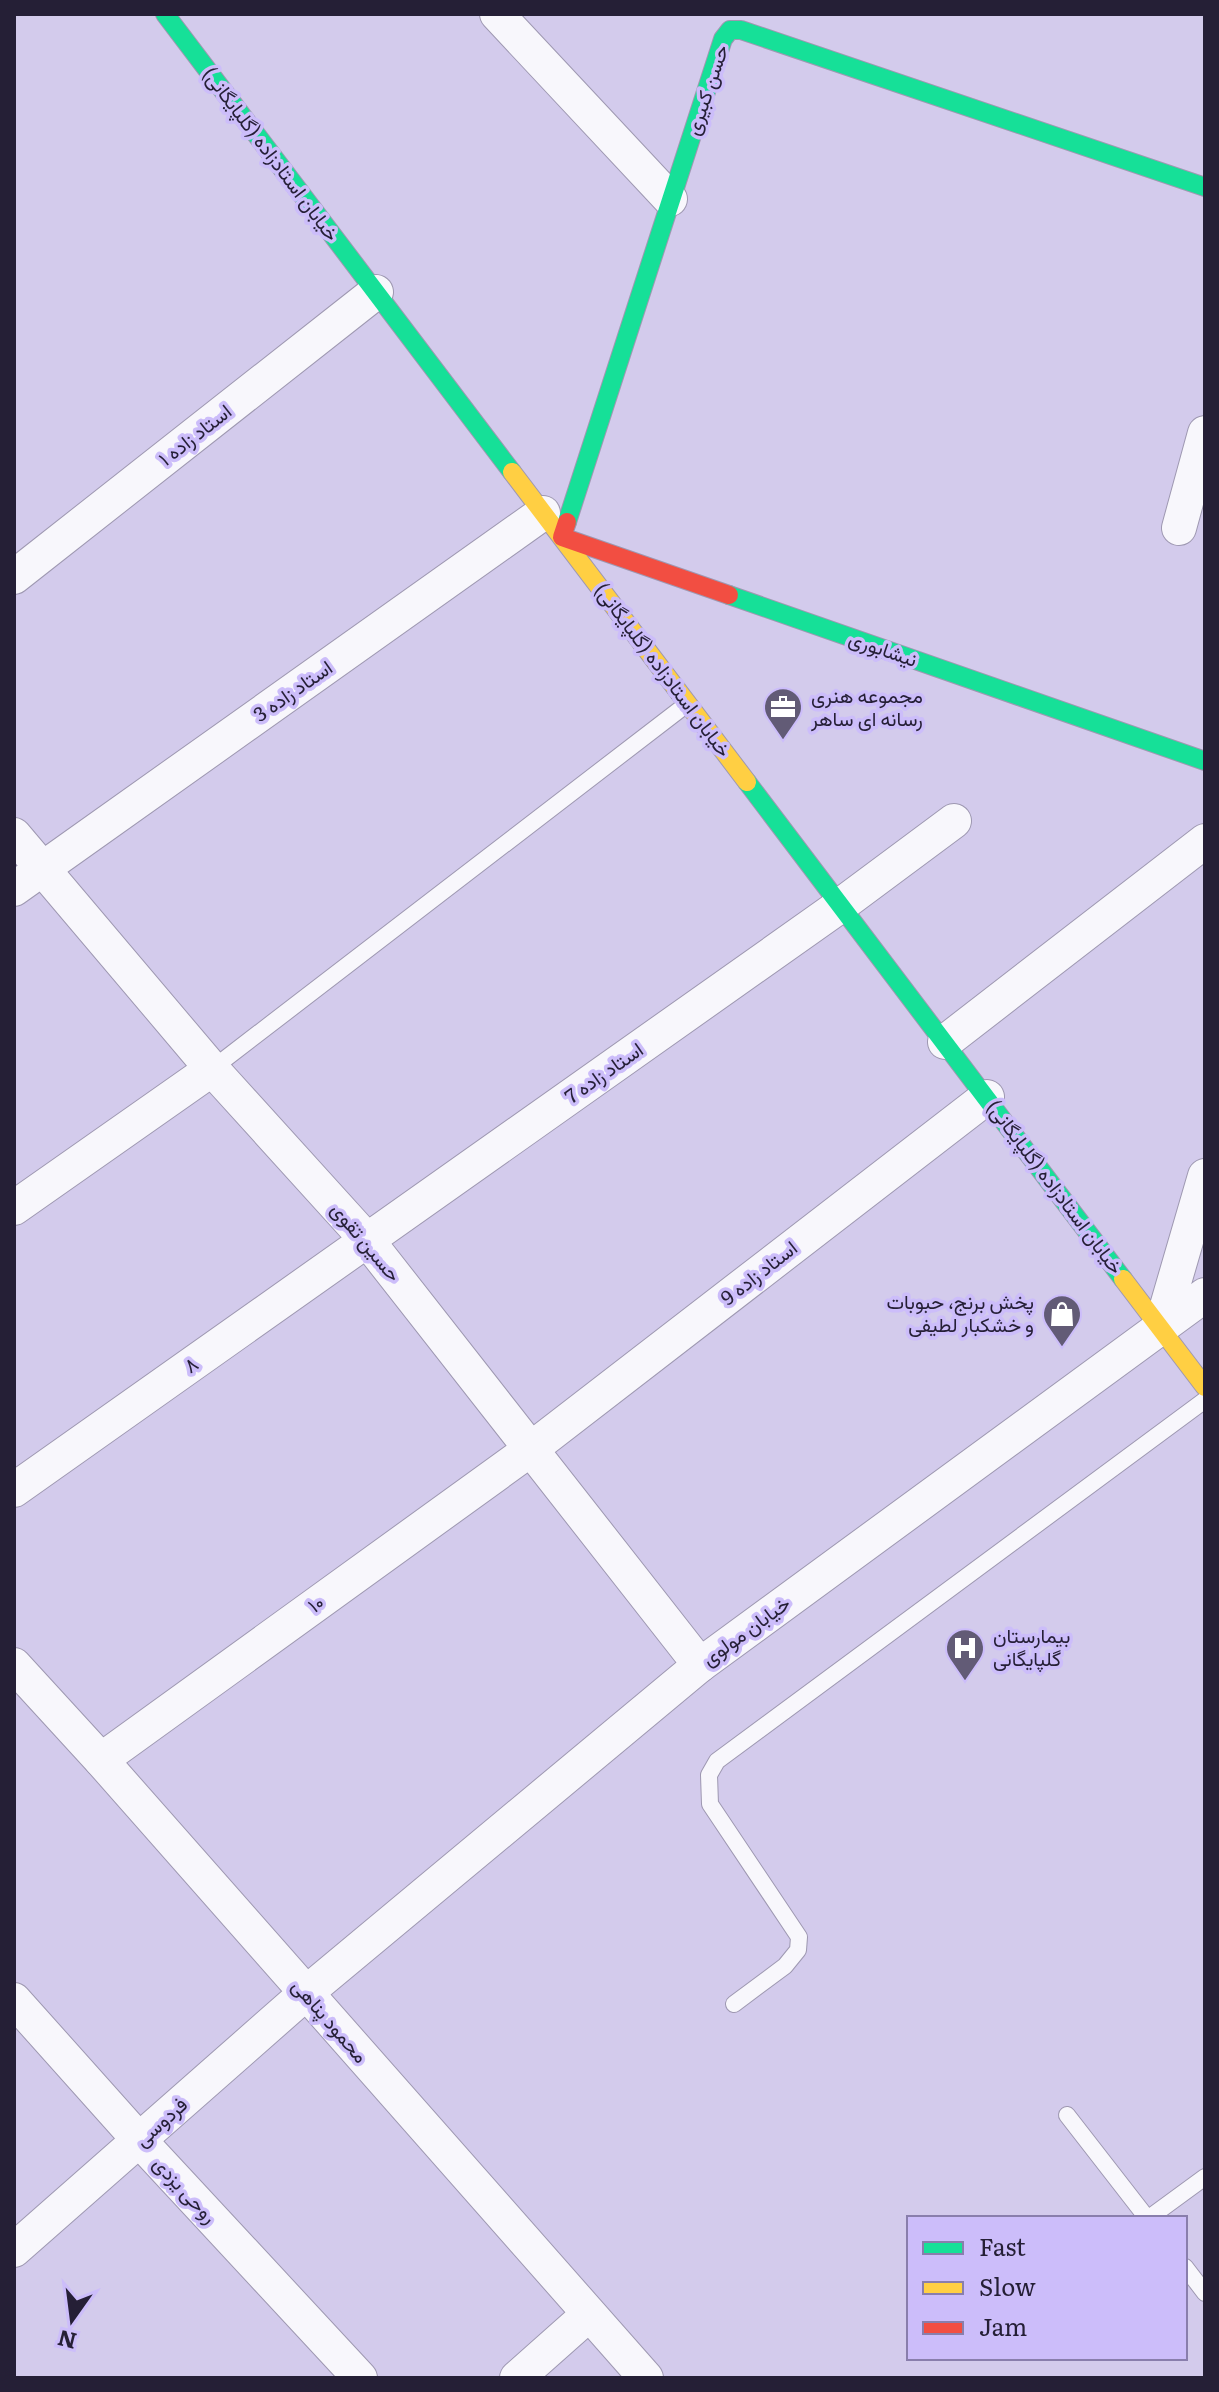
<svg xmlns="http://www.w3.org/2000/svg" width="1219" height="2392" font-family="Literata,Vazirmatn,serif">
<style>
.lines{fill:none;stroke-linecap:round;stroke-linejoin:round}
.lane-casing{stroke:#9e98b1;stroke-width:18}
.street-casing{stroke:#9e98b1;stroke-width:36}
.fast-casing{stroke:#9e98b1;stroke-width:20}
.slow-casing{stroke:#9e98b1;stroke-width:20}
.jam-casing{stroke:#9e98b1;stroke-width:20}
.lane{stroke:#f8f7fc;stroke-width:16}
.street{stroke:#f8f7fc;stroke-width:34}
.fast{stroke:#16e098;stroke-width:18}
.slow{stroke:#ffcf43;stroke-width:18}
.jam{stroke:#f24e42;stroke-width:18}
.labels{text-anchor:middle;stroke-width:7;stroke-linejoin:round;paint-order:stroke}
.street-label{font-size:20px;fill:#251f36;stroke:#ccbdfa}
.poi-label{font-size:20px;fill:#251f36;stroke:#ccbdfa;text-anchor:start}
</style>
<rect width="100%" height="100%" fill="#d3cbec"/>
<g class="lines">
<!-- lane casing -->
<g class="lane-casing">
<g id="lane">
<polyline points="212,1069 687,704"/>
<polyline points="734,2004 785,1966 798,1950 799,1937 710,1804 709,1775 717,1761 1205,1400"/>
<polyline points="1067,2115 1147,2218"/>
<polyline points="1149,2218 1205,2177"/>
<polyline points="1185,2267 1205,2293"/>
</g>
</g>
<!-- street casing -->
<g class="street-casing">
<g id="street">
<polyline points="497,14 670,199"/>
<polyline points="1179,528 1205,433"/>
<polyline points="14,577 376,292"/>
<polyline points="14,835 212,1069 367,1240 700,1665"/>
<polyline points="14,889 543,513"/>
<polyline points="945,1042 1205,841"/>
<polyline points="14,1208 212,1069"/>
<polyline points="1161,1327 1205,1176"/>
<polyline points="14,1490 841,905 954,821"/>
<polyline points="14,1665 101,1760 646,2378"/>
<polyline points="101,1760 531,1449 987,1097"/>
<polyline points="14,2000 140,2141 360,2378"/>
<polyline points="14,2250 306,1993 700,1665 1205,1295"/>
<polyline points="517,2378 588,2315"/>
</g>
</g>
<!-- fast casing -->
<g class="fast-casing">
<g id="fast">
<polyline points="165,14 512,472"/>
<polyline points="567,522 723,39 730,30 741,30 1205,187"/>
<polyline points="729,595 1205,761"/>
<polyline points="747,782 1123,1279"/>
</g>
</g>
<!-- slow casing -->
<g class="slow-casing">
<g id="slow">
<polyline points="512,472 747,782"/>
<polyline points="1123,1279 1205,1387"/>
</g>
</g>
<!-- jam casing -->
<g class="jam-casing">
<polyline id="jam" points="567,522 562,537 729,595"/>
</g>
<!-- lane -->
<use href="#lane" class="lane"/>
<!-- street -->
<use href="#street" class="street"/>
<!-- fast -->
<use href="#fast" class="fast"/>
<!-- slow -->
<use href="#slow" class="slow"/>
<!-- jam -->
<use href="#jam" class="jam"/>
</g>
<!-- icons -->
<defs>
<g id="office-pin" transform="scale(2)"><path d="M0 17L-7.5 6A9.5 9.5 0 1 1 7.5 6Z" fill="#625b76" stroke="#ccbdfa"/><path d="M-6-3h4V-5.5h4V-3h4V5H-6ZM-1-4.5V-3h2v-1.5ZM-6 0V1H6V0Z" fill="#fff"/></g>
<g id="shop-pin" transform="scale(2)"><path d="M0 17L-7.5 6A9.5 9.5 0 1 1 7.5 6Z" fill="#625b76" stroke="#ccbdfa"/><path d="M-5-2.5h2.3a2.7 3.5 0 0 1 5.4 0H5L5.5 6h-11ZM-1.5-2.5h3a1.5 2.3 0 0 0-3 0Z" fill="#fff"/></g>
<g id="hospital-pin" transform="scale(2)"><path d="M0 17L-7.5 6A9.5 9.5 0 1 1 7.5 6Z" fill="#625b76" stroke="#ccbdfa"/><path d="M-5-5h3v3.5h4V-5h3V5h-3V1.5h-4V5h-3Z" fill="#fff"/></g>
</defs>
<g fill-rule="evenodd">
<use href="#office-pin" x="783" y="707"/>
<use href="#shop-pin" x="1062" y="1314"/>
<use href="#hospital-pin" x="965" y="1648"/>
</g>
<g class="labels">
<!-- street labels -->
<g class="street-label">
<text transform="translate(707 90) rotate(-71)" y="7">حسن کبیری</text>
<text transform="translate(271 154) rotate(53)" y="7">خیابان استادزاده (گلپایگانی)</text>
<text transform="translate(195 435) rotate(-38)" y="7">استاد زاده ۱</text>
<text transform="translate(883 649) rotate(19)" y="7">نیشابوری</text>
<text transform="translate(663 670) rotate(53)" y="7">خیابان استادزاده (گلپایگانی)</text>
<text transform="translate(293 691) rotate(-35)" y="7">استاد زاده 3</text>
<text transform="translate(604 1073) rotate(-35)" y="7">استاد زاده 7</text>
<text transform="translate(1055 1187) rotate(53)" y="7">خیابان استادزاده (گلپایگانی)</text>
<text transform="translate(366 1242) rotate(50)" y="7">حسین تقوی</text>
<text transform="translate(759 1273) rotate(-38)" y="7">استاد زاده 9</text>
<text transform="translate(191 1365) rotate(-35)" y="7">۸</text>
<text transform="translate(316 1604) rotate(-36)" y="7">۱۰</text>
<text transform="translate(746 1631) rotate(-36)" y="7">خیابان مولوی</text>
<text transform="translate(330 2021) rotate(49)" y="7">محمود پناهی</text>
<text transform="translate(161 2122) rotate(-42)" y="7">فردوسی</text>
<text transform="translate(185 2190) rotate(47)" y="7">روحی یزدی</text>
</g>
<!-- poi labels -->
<g class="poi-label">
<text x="811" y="703">مجموعه هنری<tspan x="811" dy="23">رسانه ای ساهر</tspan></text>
<text x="1034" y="1309" text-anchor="end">پخش برنج، حبوبات<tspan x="1034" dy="23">و خشکبار لطیفی</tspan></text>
<text x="993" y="1643">بیمارستان<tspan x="993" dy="23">گلپایگانی</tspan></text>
</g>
</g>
<!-- border -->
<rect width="1219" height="2392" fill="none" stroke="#251f36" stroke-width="32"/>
<!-- legend -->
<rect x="907" y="2216" width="280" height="144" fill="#ccbdfa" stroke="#897eac" stroke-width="2"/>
<rect x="923" y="2242" width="40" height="12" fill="#16e098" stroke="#897eac" stroke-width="2"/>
<text x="979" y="2256" font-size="24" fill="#251f36">Fast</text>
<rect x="923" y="2282" width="40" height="12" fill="#ffcf43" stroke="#897eac" stroke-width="2"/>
<text x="979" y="2296" font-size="24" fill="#251f36">Slow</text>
<rect x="923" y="2322" width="40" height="12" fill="#f24e42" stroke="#897eac" stroke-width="2"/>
<text x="979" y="2336" font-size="24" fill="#251f36">Jam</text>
<!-- north arrow -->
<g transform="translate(72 2320) rotate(194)" stroke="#ccbdfa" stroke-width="6" paint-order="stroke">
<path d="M0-6L14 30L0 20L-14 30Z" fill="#251f36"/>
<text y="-12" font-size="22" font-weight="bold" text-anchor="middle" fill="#251f36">N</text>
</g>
</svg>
